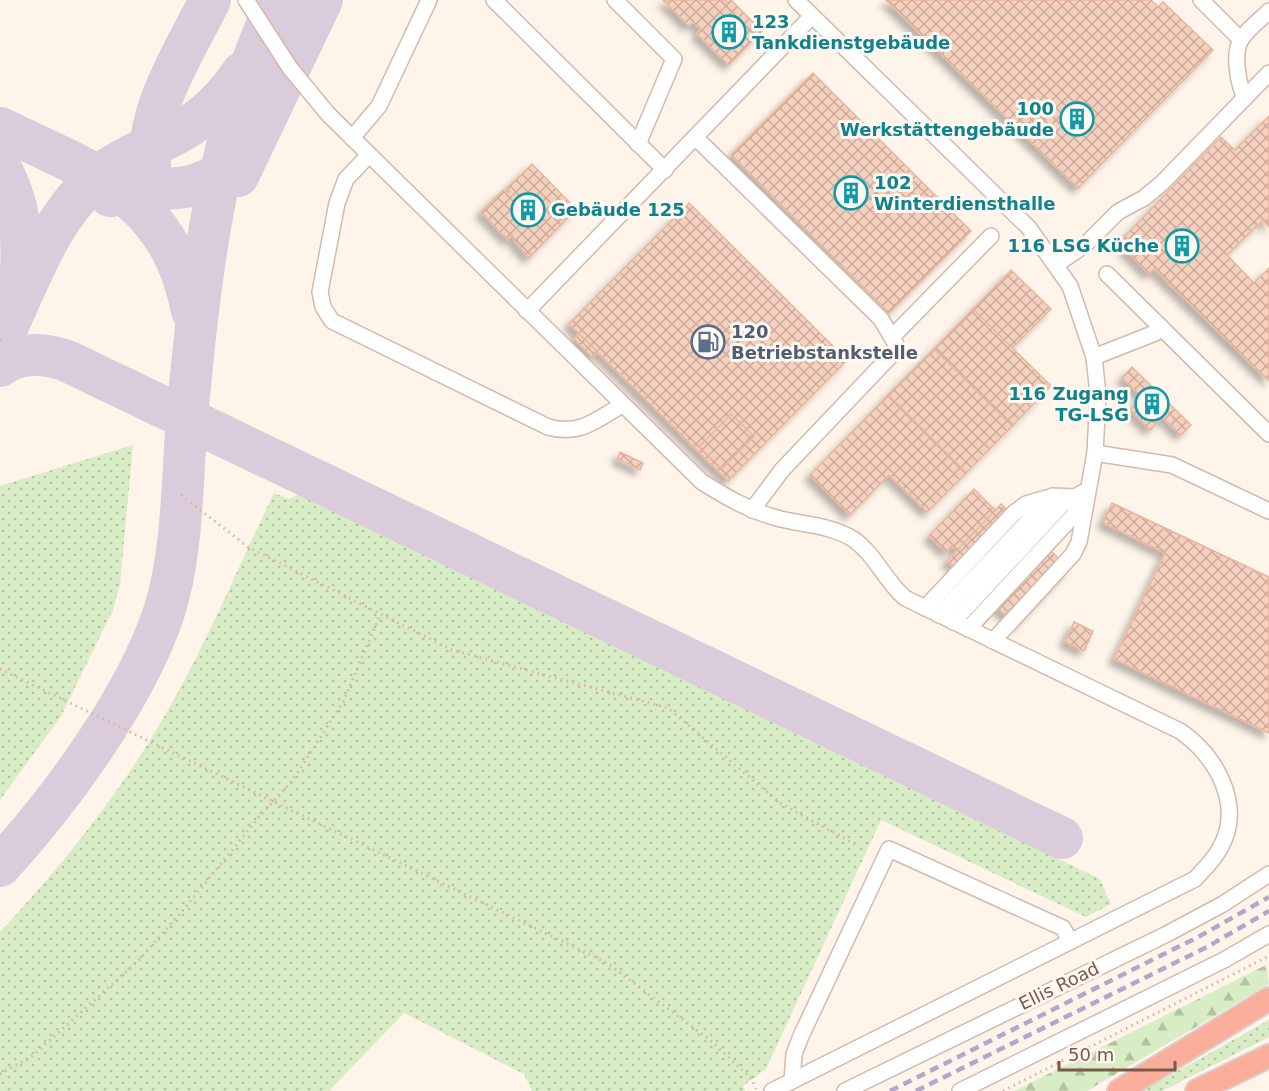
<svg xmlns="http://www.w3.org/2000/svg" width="1269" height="1091" font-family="'DejaVu Sans',sans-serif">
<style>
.grass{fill:url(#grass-dots)}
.forest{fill:url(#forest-firs)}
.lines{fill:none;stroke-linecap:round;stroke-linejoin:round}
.taxiway{stroke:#daccda;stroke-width:42}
.building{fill:url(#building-cross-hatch);stroke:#e9b59d;stroke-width:1.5;filter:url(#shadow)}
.minor-casing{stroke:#d2baad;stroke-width:18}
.highway-casing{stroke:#dad0cc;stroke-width:26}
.path{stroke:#dbb3a0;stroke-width:3;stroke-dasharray:1.5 4.5;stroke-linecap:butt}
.minor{stroke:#fff;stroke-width:15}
.highway{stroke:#fbae9c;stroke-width:22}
.rail{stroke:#b6a5ca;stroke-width:4.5;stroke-dasharray:9 6;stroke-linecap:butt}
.labels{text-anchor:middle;stroke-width:6;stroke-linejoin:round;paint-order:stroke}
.culture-label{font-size:18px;font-weight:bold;fill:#0d838f;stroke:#fff8f0;text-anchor:start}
.service-label{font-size:18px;font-weight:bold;fill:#4e5e75;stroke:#fff8f0;text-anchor:start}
.street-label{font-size:18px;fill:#7b584a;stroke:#fff8f0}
</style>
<defs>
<pattern id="grass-dots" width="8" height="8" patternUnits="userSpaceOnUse" patternTransform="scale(1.5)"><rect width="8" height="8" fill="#d8edc5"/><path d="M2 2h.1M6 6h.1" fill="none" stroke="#b4c3a2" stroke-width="1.8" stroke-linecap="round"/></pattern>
<pattern id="forest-firs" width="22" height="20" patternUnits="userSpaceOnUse" patternTransform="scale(1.5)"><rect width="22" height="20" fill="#d8edc5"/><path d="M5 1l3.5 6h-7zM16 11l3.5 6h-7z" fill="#b4c3a2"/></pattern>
<pattern id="building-cross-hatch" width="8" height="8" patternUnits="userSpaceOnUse" patternTransform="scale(1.5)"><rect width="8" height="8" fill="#f5d0be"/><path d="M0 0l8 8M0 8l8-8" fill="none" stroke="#cbac9c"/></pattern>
<filter id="shadow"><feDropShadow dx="-5.5" dy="5.5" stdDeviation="3" flood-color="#0004"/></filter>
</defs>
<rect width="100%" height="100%" fill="#fef4e9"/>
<!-- grass -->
<g class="grass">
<polygon points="133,445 120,584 113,610 61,716 0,800 0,486"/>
<path d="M274,493L289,499L302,493L1100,879L1111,904L1086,917L881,820L766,1069L743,1086L745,1091H532L524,1074L404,1013L329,1091H0V932C56,872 105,812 149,742C198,664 234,576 274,493Z"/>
<polygon points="1269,1020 1269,1037 1162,1091 1142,1091"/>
</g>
<!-- forest -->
<polygon class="forest" points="1266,965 1269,984 1087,1091 1014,1091"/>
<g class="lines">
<!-- taxiway -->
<g class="taxiway">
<path d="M0,128C94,173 170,196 192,311"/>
<path d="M150,165C147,107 185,51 210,0"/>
<path d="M0,167C21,205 25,246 19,288"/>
<polyline points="238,176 322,0"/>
<path d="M110,196C161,181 189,203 237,160"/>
<path d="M0,343C28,285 49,217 99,176C125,155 155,146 183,130C207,116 226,96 242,73"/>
<path d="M0,366C20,351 47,353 69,362L1062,838"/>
<path d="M0,866C60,801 136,697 164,612C183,553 182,480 187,418C200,275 216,131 278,0"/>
</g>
</g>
<!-- building -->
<g class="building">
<polygon points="663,0 725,0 728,2 731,0 762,31 729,65 697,34 701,29 693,22 689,26"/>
<polygon points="886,0 1151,0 1158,7 1163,2 1213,50 1078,188"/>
<polygon points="813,73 971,231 889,313 731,155"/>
<polygon points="1269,116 1269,227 1263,220 1227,255 1254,283 1269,268 1269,381 1154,269 1149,274 1124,249 1130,243 1124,237 1221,137 1235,150"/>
<polygon points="532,164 576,209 529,258 514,241 515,240 512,236 508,240 481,212 503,190 507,194 510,191 507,188"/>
<polygon points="689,203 847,360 728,481 569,324"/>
<polygon points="1011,270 1051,309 1012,348 973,309"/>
<polygon points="973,309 1051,386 1012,426 934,349"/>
<polygon points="579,334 598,352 592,357 574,339"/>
<polygon points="934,349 1012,426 966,473 888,395"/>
<polygon points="1132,367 1191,425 1181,435 1162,417 1150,430 1130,410 1142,397 1122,378"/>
<polygon points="888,395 966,473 927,512 889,475 850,515 810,475"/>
<polygon points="731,414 754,436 722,469 699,447"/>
<polygon points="620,452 643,463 640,470 617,459"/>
<polygon points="974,489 996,511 957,551 952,545 946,552 929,536"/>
<polygon points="1112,503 1269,577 1269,733 1114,659 1165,553 1103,523"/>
<polygon points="1001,504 1070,569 1017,626 947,561"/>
<polygon points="1074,622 1093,631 1084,651 1065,642"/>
</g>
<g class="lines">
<!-- minor casing -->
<g class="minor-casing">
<g id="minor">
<path d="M246,0L290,68L328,114L702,482C726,497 750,511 777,518C802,525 831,525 853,539C875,554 885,581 905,598L1180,731C1217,756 1245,807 1219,850C1213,861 1203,870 1195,879L772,1091"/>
<polyline points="494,0 665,170"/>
<polyline points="615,0 674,59 638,144"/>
<polyline points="796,0 1029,228 1070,286 1094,357 1098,394 1095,453 1079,542 1073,554 993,641"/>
<polyline points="1201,0 1240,39"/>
<path d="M1245,98C1238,83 1232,52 1242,38C1249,28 1260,20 1269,11"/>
<polyline points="352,138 379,106 429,0"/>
<polyline points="696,138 881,319 898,348 782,470 752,510"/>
<path d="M369,155L346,179L337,203L320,292L323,307L332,321L548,427C580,436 596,420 622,405"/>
<polyline points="1057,264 1086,244 1118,212 1144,198 1162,183 1269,73"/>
<polyline points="1107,274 1269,434"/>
<polyline points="527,311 812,16"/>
<polyline points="892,337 991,236"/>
<polyline points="1094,357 1155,333 1161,327"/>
<polyline points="1095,453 1172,465 1269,511"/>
<polyline points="925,608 1014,513 1026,504 1046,498"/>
<polyline points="939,615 1052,496 1075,497"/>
<polyline points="953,622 1063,504 1087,490"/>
<polyline points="968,629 1074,515 1083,498"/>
<polyline points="792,1081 794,1054 801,1036 889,849 1063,928 1070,941"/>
<polyline points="845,1091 1167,934 1223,904 1269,874"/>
<polyline points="960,1091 1224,960 1269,934"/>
</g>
</g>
<!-- highway casing -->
<g class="highway-casing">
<g id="highway">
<polyline points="1119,1091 1269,999"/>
<polyline points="1197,1091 1269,1056"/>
</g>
</g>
<!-- path -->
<g class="path">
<polyline points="0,340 1,341"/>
<polyline points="181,495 248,547 452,650 668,708 780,803 858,846"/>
<polyline points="0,669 607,963 710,1040 752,1079 756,1089"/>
<polyline points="0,1074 31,1057 138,961 184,909 259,817 292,781 343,702 380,615"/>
<polyline points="1003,1091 1269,956"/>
</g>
<!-- minor -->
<use href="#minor" class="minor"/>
<!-- highway -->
<use href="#highway" class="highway"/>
<!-- rail -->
<g class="rail">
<polyline points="890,1091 1200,936 1269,897"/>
<polyline points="916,1091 1207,947 1269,911"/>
</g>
</g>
<!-- icons -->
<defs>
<g id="building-ring" transform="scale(1.725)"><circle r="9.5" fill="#fff8f0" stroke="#0f9aa8" stroke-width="1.5"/><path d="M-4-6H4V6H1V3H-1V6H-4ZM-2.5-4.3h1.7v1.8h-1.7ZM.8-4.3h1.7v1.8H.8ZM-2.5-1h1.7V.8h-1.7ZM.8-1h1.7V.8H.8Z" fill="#0f9aa8"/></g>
<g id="fuel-ring" transform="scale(1.725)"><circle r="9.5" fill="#fff8f0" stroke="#5c6f8a" stroke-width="1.5"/><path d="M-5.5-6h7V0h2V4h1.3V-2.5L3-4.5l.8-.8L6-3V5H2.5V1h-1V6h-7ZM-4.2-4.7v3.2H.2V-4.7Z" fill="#5c6f8a"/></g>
</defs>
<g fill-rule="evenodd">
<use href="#building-ring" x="729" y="32"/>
<use href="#building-ring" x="1077" y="119"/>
<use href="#building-ring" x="851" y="193"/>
<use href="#building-ring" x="528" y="210"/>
<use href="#building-ring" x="1182" y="246"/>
<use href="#fuel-ring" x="708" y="342"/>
<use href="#building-ring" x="1152" y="404"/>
</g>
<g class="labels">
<!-- culture labels -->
<g class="culture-label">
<text x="752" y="28">123<tspan x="752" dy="21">Tankdienstgebäude</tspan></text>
<text x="1054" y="115" text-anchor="end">100<tspan x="1054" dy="21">Werkstättengebäude</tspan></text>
<text x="874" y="189">102<tspan x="874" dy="21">Winterdiensthalle</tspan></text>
<text x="551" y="216">Gebäude 125</text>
<text x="1159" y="252" text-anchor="end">116 LSG Küche</text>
<text x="1129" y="400" text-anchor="end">116 Zugang<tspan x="1129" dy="21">TG-LSG</tspan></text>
</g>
<!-- service labels -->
<g class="service-label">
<text x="731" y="338">120<tspan x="731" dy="21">Betriebstankstelle</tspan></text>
</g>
<!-- street labels -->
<g class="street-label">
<text transform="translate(1059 986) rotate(-26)" y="6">Ellis Road</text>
</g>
</g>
<!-- scale -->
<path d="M1059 1061v9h116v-9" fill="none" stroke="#7b584a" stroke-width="3"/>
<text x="1068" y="1061" font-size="18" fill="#7b584a" stroke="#fff8f0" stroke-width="4.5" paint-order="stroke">50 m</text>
</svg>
